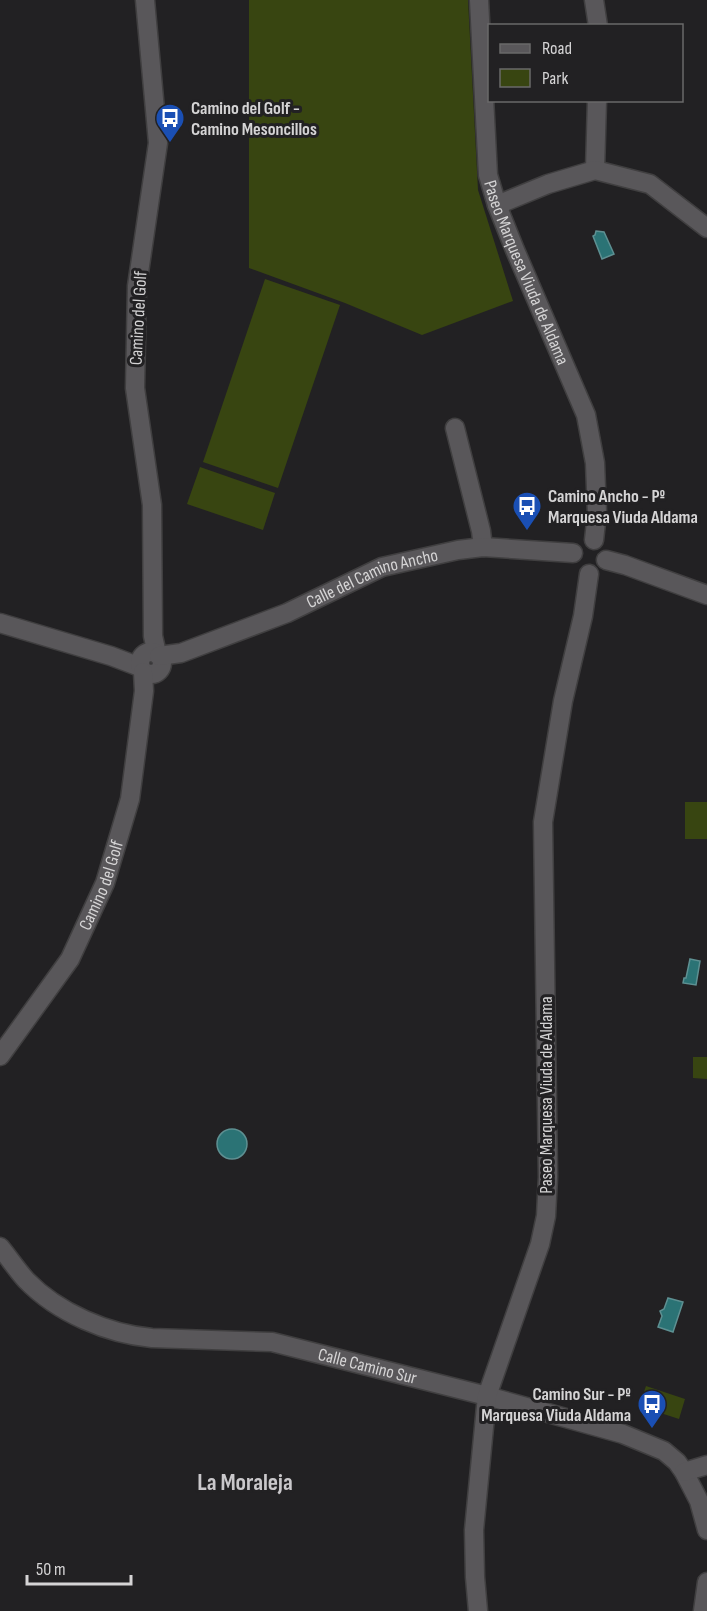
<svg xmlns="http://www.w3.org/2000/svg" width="707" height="1611" font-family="'Sofia Sans Condensed',sans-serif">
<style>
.green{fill:#384511}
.water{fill:#2b7375;stroke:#5e9092;stroke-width:1.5}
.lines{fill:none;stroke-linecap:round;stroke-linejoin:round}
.minor-casing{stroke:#403f40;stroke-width:21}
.minor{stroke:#59575a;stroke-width:18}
.labels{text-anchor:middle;stroke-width:6;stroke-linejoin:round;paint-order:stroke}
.poi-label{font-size:18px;font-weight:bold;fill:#d5d4d5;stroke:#222123;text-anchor:start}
.street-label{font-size:18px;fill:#d5d4d5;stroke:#222123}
.district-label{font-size:24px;font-weight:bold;fill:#cac8cb;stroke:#222123}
</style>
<rect width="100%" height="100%" fill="#222123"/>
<!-- green -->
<g class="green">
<polygon points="249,0 468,0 478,190 513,301 422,335 345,303 249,268"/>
<polygon points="265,279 340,305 278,488 203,462"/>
<polygon points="200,467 275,493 263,530 187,504"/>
<rect x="685" y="802" width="22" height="37"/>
<polygon points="693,1057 707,1057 707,1079 693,1078"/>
<polygon points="646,1386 685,1399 679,1419 639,1406"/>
</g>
<!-- water -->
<g class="water">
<polygon points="596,231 604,232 614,254 602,259 593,236 595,235"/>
<polygon points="690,959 700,961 696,985 683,983 684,978 686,978"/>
<circle cx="232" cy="1144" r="15"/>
<polygon points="668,1298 683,1302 673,1332 658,1327 662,1316 660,1311 664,1309"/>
</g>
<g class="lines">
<!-- minor casing -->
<g class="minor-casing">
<g id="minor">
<polyline points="145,0 158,143 137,286 135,388 152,505 153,636 157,654"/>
<path id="s1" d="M479,0L488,175L497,205L515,250L586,415L595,463L597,513L594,540"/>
<polyline points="594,0 598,26"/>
<polyline points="595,170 597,100"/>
<polyline points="497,205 548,184 595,170 650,184 707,228"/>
<polyline points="455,428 481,531 483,547"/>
<polyline points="606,560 625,565 707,595"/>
<polyline points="0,623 111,656 140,667"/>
<circle cx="151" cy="663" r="11"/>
<path id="s2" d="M159,656L181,653L287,613L382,567L458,550L483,547L573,553"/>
<path id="s3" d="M0,1056L70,959L105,883L130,799L144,691L143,672"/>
<path id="s4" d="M0,1247C9,1258 17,1270 26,1280C58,1313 108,1334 152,1338L272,1342L487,1396L623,1434L664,1451L677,1462L684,1472L699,1501L707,1530"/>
<polyline points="684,1472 707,1465"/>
<polyline points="478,1611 475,1577 474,1530 487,1396 540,1244 546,1216 548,1177 543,822 563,701 583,616 589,574"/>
<polyline points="703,1611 707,1582"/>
</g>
</g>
<!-- minor -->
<use href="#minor" class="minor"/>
</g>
<!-- icons -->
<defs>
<g id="bus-pin" transform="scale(1.5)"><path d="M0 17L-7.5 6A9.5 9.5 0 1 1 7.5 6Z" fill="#1a4fb4" stroke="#222123"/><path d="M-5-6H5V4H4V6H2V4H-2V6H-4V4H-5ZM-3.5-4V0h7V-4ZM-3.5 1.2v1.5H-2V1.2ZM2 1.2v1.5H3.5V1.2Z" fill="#fff"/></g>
</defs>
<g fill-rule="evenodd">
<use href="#bus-pin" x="170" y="118"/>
<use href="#bus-pin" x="527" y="506"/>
<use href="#bus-pin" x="652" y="1404"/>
</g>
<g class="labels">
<!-- poi labels -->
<g class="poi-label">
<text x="191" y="114">Camino del Golf -<tspan x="191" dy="21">Camino Mesoncillos</tspan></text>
<text x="548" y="502">Camino Ancho - Pº<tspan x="548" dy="21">Marquesa Viuda Aldama</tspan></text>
<text x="631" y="1400" text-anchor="end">Camino Sur - Pº<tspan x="631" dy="21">Marquesa Viuda Aldama</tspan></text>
</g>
<!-- street labels -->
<g class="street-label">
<text dy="6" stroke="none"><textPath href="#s1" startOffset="280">Paseo Marquesa Viuda de Aldama</textPath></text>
<text transform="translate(138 318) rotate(-87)" y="6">Camino del Golf</text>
<text dy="6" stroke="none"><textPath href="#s2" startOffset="228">Calle del Camino Ancho</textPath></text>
<text dy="6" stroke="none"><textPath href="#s3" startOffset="200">Camino del Golf</textPath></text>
<text transform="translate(546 1095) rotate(-90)" y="6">Paseo Marquesa Viuda de Aldama</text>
<text dy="6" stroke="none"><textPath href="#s4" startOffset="402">Calle Camino Sur</textPath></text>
</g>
<!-- district labels -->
<g class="district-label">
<text x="245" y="1490">La Moraleja</text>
</g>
</g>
<!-- legend -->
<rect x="488" y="24" width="195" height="78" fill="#222123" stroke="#6a696a" stroke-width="1.5"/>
<rect x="500" y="44" width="30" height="9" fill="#59575a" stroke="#6a696a" stroke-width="1.5"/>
<text x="542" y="54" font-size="18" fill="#d5d4d5">Road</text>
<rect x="500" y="69" width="30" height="18" fill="#384511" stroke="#6a696a" stroke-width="1.5"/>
<text x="542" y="84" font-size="18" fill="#d5d4d5">Park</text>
<!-- scale -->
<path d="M27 1575v9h104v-9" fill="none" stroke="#d5d4d5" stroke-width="3"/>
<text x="36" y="1575" font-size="18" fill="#d5d4d5" stroke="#222123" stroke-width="4.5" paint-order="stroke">50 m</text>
</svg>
